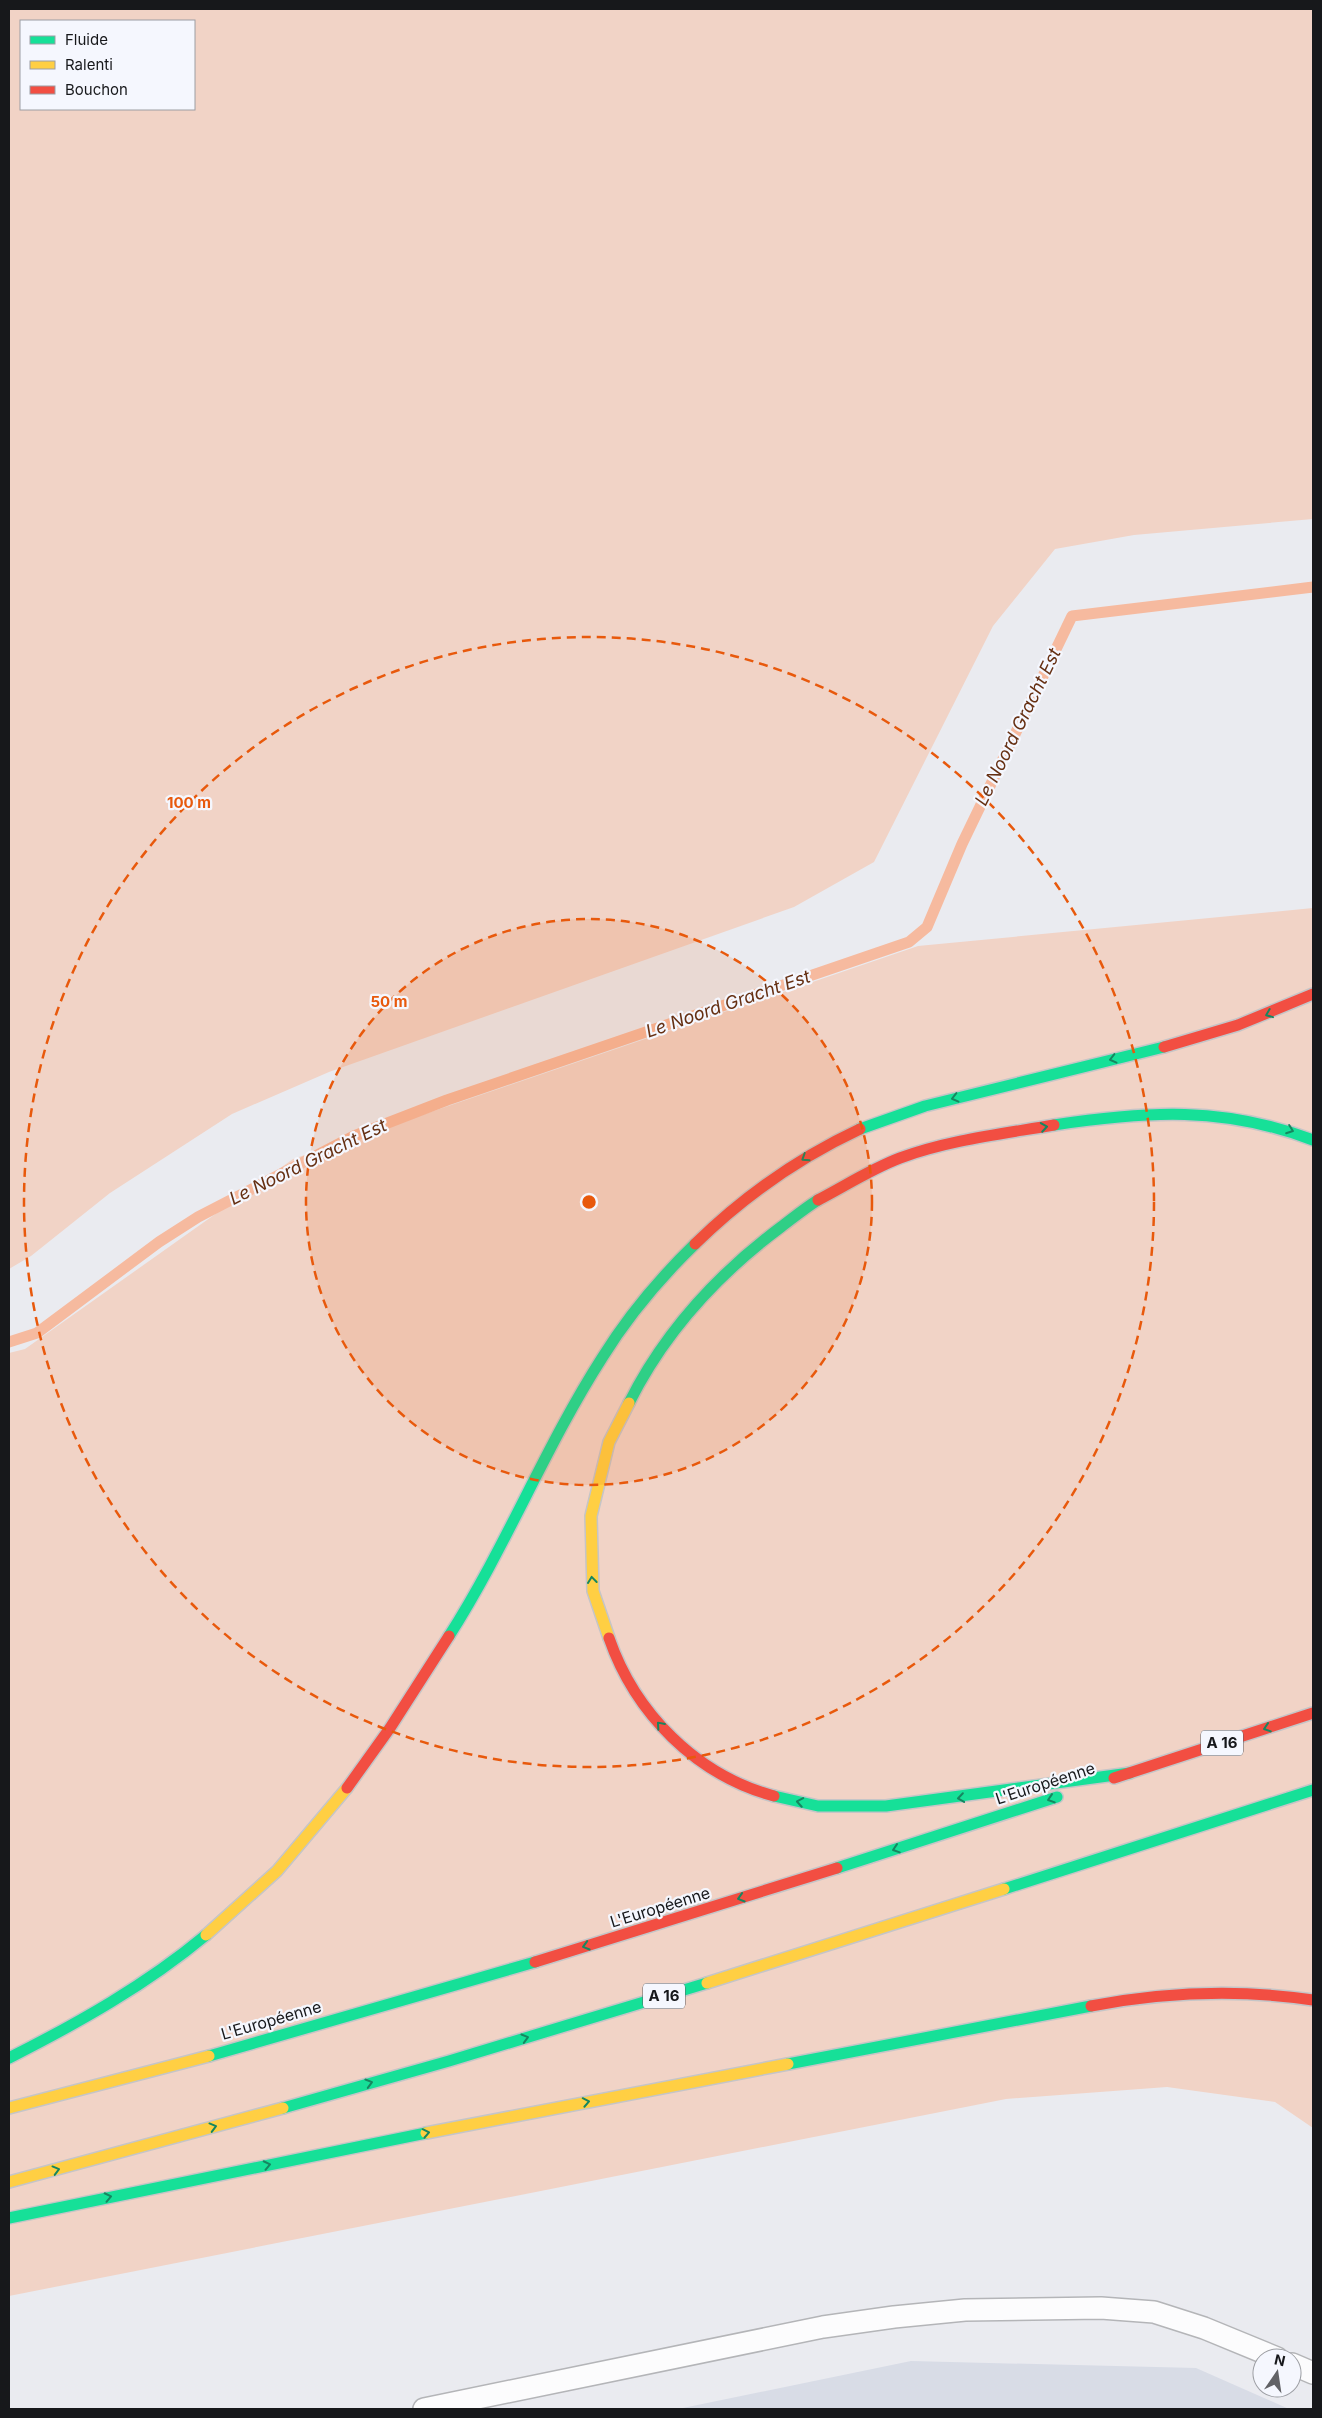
<svg xmlns="http://www.w3.org/2000/svg" width="1322" height="2418" font-family="Inter,sans-serif">
<style>
.built{fill:#d8dce6}
.green{fill:#f1d3c6;fill-rule:evenodd}
.lines{fill:none;stroke-linecap:round;stroke-linejoin:round}
.stream{stroke:#f6ba9f;stroke-width:11}
.lane-casing{stroke:#b4b5b8;stroke-width:24}
.fast-casing{stroke:#c5c5c7;stroke-width:14}
.slow-casing{stroke:#c5c5c7;stroke-width:14}
.jam-casing{stroke:#c5c5c7;stroke-width:14}
.lane{stroke:#fcfcfd;stroke-width:21}
.fast{stroke:#16e098;stroke-width:11}
.slow{stroke:#ffcf43;stroke-width:11}
.jam{stroke:#f24e42;stroke-width:11}
.oneway{stroke:#168660}
.ring{fill:none;stroke:#e8590c;stroke-width:2.5;stroke-dasharray:9 6}
.labels{text-anchor:middle;stroke-width:4.5;stroke-linejoin:round;paint-order:stroke}
.shield{fill:#f5f7fe;stroke:#5a5b5f;stroke-width:1}
.shield-label{font-size:15px;font-weight:bold;fill:#17181b}
.street-label{font-size:16px;fill:#17181b;stroke:#f5f7fe}
.water-label{font-size:18px;font-style:italic;fill:#663013;stroke:#f5f7fe}
.centre{fill:#e8590c;stroke:#f5f7fe;stroke-width:2.5}
.ring-label{font-size:15px;text-anchor:middle;font-weight:bold;fill:#e8590c;stroke:#f5f7fe;stroke-width:4.5;stroke-linejoin:round;paint-order:stroke}
</style>
<rect width="100%" height="100%" fill="#eaebf0"/>
<!-- built -->
<polygon class="built" points="911,2361 1196,2368 1289,2409 678,2409"/>
<!-- green -->
<g class="green">
<path d="M9,9H1313V519L1134,535L1055,549L993,626L874,862L794,907L329,1072L232,1114L110,1193L31,1256L9,1269ZM21,21H194V109H21Z"/>
<polygon points="1313,908 1313,2128 1275,2102 1167,2087 1006,2099 9,2296 9,1353 25,1349 293,1159 918,946"/>
</g>
<g class="lines">
<!-- stream -->
<polyline class="stream" points="9,1342 37,1333 159,1242 198,1217 354,1136 447,1100 909,942 927,927 962,844 1072,616 1313,587"/>
<!-- lane casing -->
<g class="lane-casing">
<g id="lane">
<polyline points="1292,2364 1313,2373"/>
<polyline points="424,2409 823,2327 894,2317 965,2310 1101,2308 1154,2312 1204,2328 1277,2358"/>
</g>
</g>
<!-- fast casing -->
<g class="fast-casing">
<g id="fast">
<path d="M1054,1125C1147,1111 1223,1106 1313,1140"/>
<polyline points="860,1129 925,1106 1164,1047"/>
<path d="M629,1403C664,1333 718,1274 781,1227C793,1218 805,1208 818,1200"/>
<path d="M449,1636C506,1547 545,1447 602,1358C628,1316 660,1278 695,1244"/>
<polyline points="774,1796 818,1806 886,1806 1130,1773"/>
<polyline points="837,1868 1057,1797"/>
<polyline points="1004,1889 1313,1790"/>
<polyline points="209,2056 535,1962"/>
<path d="M9,2058C78,2023 146,1985 206,1935"/>
<polyline points="788,2064 1091,2006"/>
<polyline points="283,2108 449,2061 707,1983"/>
<polyline points="9,2218 426,2133"/>
</g>
</g>
<!-- slow casing -->
<g class="slow-casing">
<g id="slow">
<polyline points="609,1638 593,1591 591,1516 609,1442 629,1403"/>
<polyline points="206,1935 277,1871 347,1788"/>
<polyline points="707,1983 1004,1889"/>
<polyline points="9,2108 209,2056"/>
<polyline points="426,2133 788,2064"/>
<polyline points="9,2182 283,2108"/>
</g>
</g>
<!-- jam casing -->
<g class="jam-casing">
<g id="jam">
<polyline points="1164,1047 1238,1025 1313,994"/>
<path d="M818,1200C845,1186 871,1169 900,1158C949,1140 1002,1134 1054,1125"/>
<path d="M695,1244C744,1196 798,1158 860,1129"/>
<path d="M609,1638C635,1713 696,1775 774,1796"/>
<polyline points="1114,1778 1313,1713"/>
<polyline points="347,1788 390,1728 449,1636"/>
<polyline points="535,1962 837,1868"/>
<path d="M1091,2006C1165,1992 1239,1989 1313,2000"/>
</g>
</g>
<!-- lane -->
<use href="#lane" class="lane"/>
<!-- fast -->
<use href="#fast" class="fast"/>
<!-- slow -->
<use href="#slow" class="slow"/>
<!-- jam -->
<use href="#jam" class="jam"/>
</g>
<!-- one-way arrows -->
<defs><path id="oneway-chevron" d="M-2-3.5L2.5 0L-2 3.5" fill="none" stroke-width="1.6" stroke-linecap="round" stroke-linejoin="round" transform="scale(1.25)"/></defs>
<g class="oneway">
<use href="#oneway-chevron" transform="translate(1269 1014) rotate(158)"/>
<use href="#oneway-chevron" transform="translate(1113 1059) rotate(166)"/>
<use href="#oneway-chevron" transform="translate(955 1098) rotate(166)"/>
<use href="#oneway-chevron" transform="translate(1044 1127) rotate(-9)"/>
<use href="#oneway-chevron" transform="translate(1290 1130) rotate(20)"/>
<use href="#oneway-chevron" transform="translate(805 1158) rotate(147)"/>
<use href="#oneway-chevron" transform="translate(592 1580) rotate(-97)"/>
<use href="#oneway-chevron" transform="translate(660 1725) rotate(-131)"/>
<use href="#oneway-chevron" transform="translate(1267 1728) rotate(162)"/>
<use href="#oneway-chevron" transform="translate(961 1798) rotate(172)"/>
<use href="#oneway-chevron" transform="translate(1051 1799) rotate(162)"/>
<use href="#oneway-chevron" transform="translate(800 1802) rotate(-170)"/>
<use href="#oneway-chevron" transform="translate(896 1849) rotate(162)"/>
<use href="#oneway-chevron" transform="translate(741 1898) rotate(163)"/>
<use href="#oneway-chevron" transform="translate(586 1946) rotate(164)"/>
<use href="#oneway-chevron" transform="translate(525 2038) rotate(-16)"/>
<use href="#oneway-chevron" transform="translate(369 2083) rotate(-16)"/>
<use href="#oneway-chevron" transform="translate(586 2102) rotate(-11)"/>
<use href="#oneway-chevron" transform="translate(213 2127) rotate(-15)"/>
<use href="#oneway-chevron" transform="translate(426 2133) rotate(-11)"/>
<use href="#oneway-chevron" transform="translate(267 2165) rotate(-12)"/>
<use href="#oneway-chevron" transform="translate(56 2170) rotate(-15)"/>
<use href="#oneway-chevron" transform="translate(108 2197) rotate(-12)"/>
</g>
<!-- distance rings -->
<circle cx="589" cy="1202" r="283" fill="#e8590c" fill-opacity=".12"/>
<g class="ring">
<circle cx="589" cy="1202" r="283"/>
<circle cx="589" cy="1202" r="565"/>
</g>
<g class="labels">
<!-- shield labels -->
<g class="shield">
<rect x="1201" y="1730.5" width="42" height="25" rx="4"/>
<rect x="643" y="1983.5" width="42" height="25" rx="4"/>
</g>
<g class="shield-label">
<text x="1222" y="1748">A 16</text>
<text x="664" y="2001">A 16</text>
</g>
<!-- street labels -->
<g class="street-label">
<text transform="translate(1045 1783) rotate(-18)" y="6">L'Européenne</text>
<text transform="translate(660 1907) rotate(-17)" y="6">L'Européenne</text>
<text transform="translate(271 2020) rotate(-16)" y="6">L'Européenne</text>
</g>
<!-- water labels -->
<g class="water-label">
<text transform="translate(1018 727) rotate(-64)" y="6">Le Noord Gracht Est</text>
<text transform="translate(728 1004) rotate(-19)" y="6">Le Noord Gracht Est</text>
<text transform="translate(308 1162) rotate(-26)" y="6">Le Noord Gracht Est</text>
</g>
</g>
<circle cx="589" cy="1202" r="8" class="centre"/>
<g class="ring-label">
<text x="189" y="808">100 m</text>
<text x="389" y="1007">50 m</text>
</g>
<!-- border -->
<rect width="1322" height="2418" fill="none" stroke="#17181b" stroke-width="20"/>
<!-- legend -->
<rect x="20" y="20" width="175" height="90" fill="#f5f7fe" stroke="#9c9ea3"/>
<rect x="30" y="36" width="25" height="8" fill="#16e098" stroke="#9c9ea3"/>
<text x="65" y="45" font-size="15" fill="#17181b">Fluide</text>
<rect x="30" y="61" width="25" height="8" fill="#ffcf43" stroke="#9c9ea3"/>
<text x="65" y="70" font-size="15" fill="#17181b">Ralenti</text>
<rect x="30" y="86" width="25" height="8" fill="#f24e42" stroke="#9c9ea3"/>
<text x="65" y="95" font-size="15" fill="#17181b">Bouchon</text>
<!-- north arrow -->
<g transform="translate(1277 2373) rotate(13)"><circle r="24" fill="#f5f7fe" stroke="#9c9ea3"/>
<path d="M0-4L9 19L0 12L-9 19Z" fill="#616266"/>
<text y="-8" font-size="14" font-weight="bold" text-anchor="middle" fill="#17181b">N</text>
</g>
</svg>
